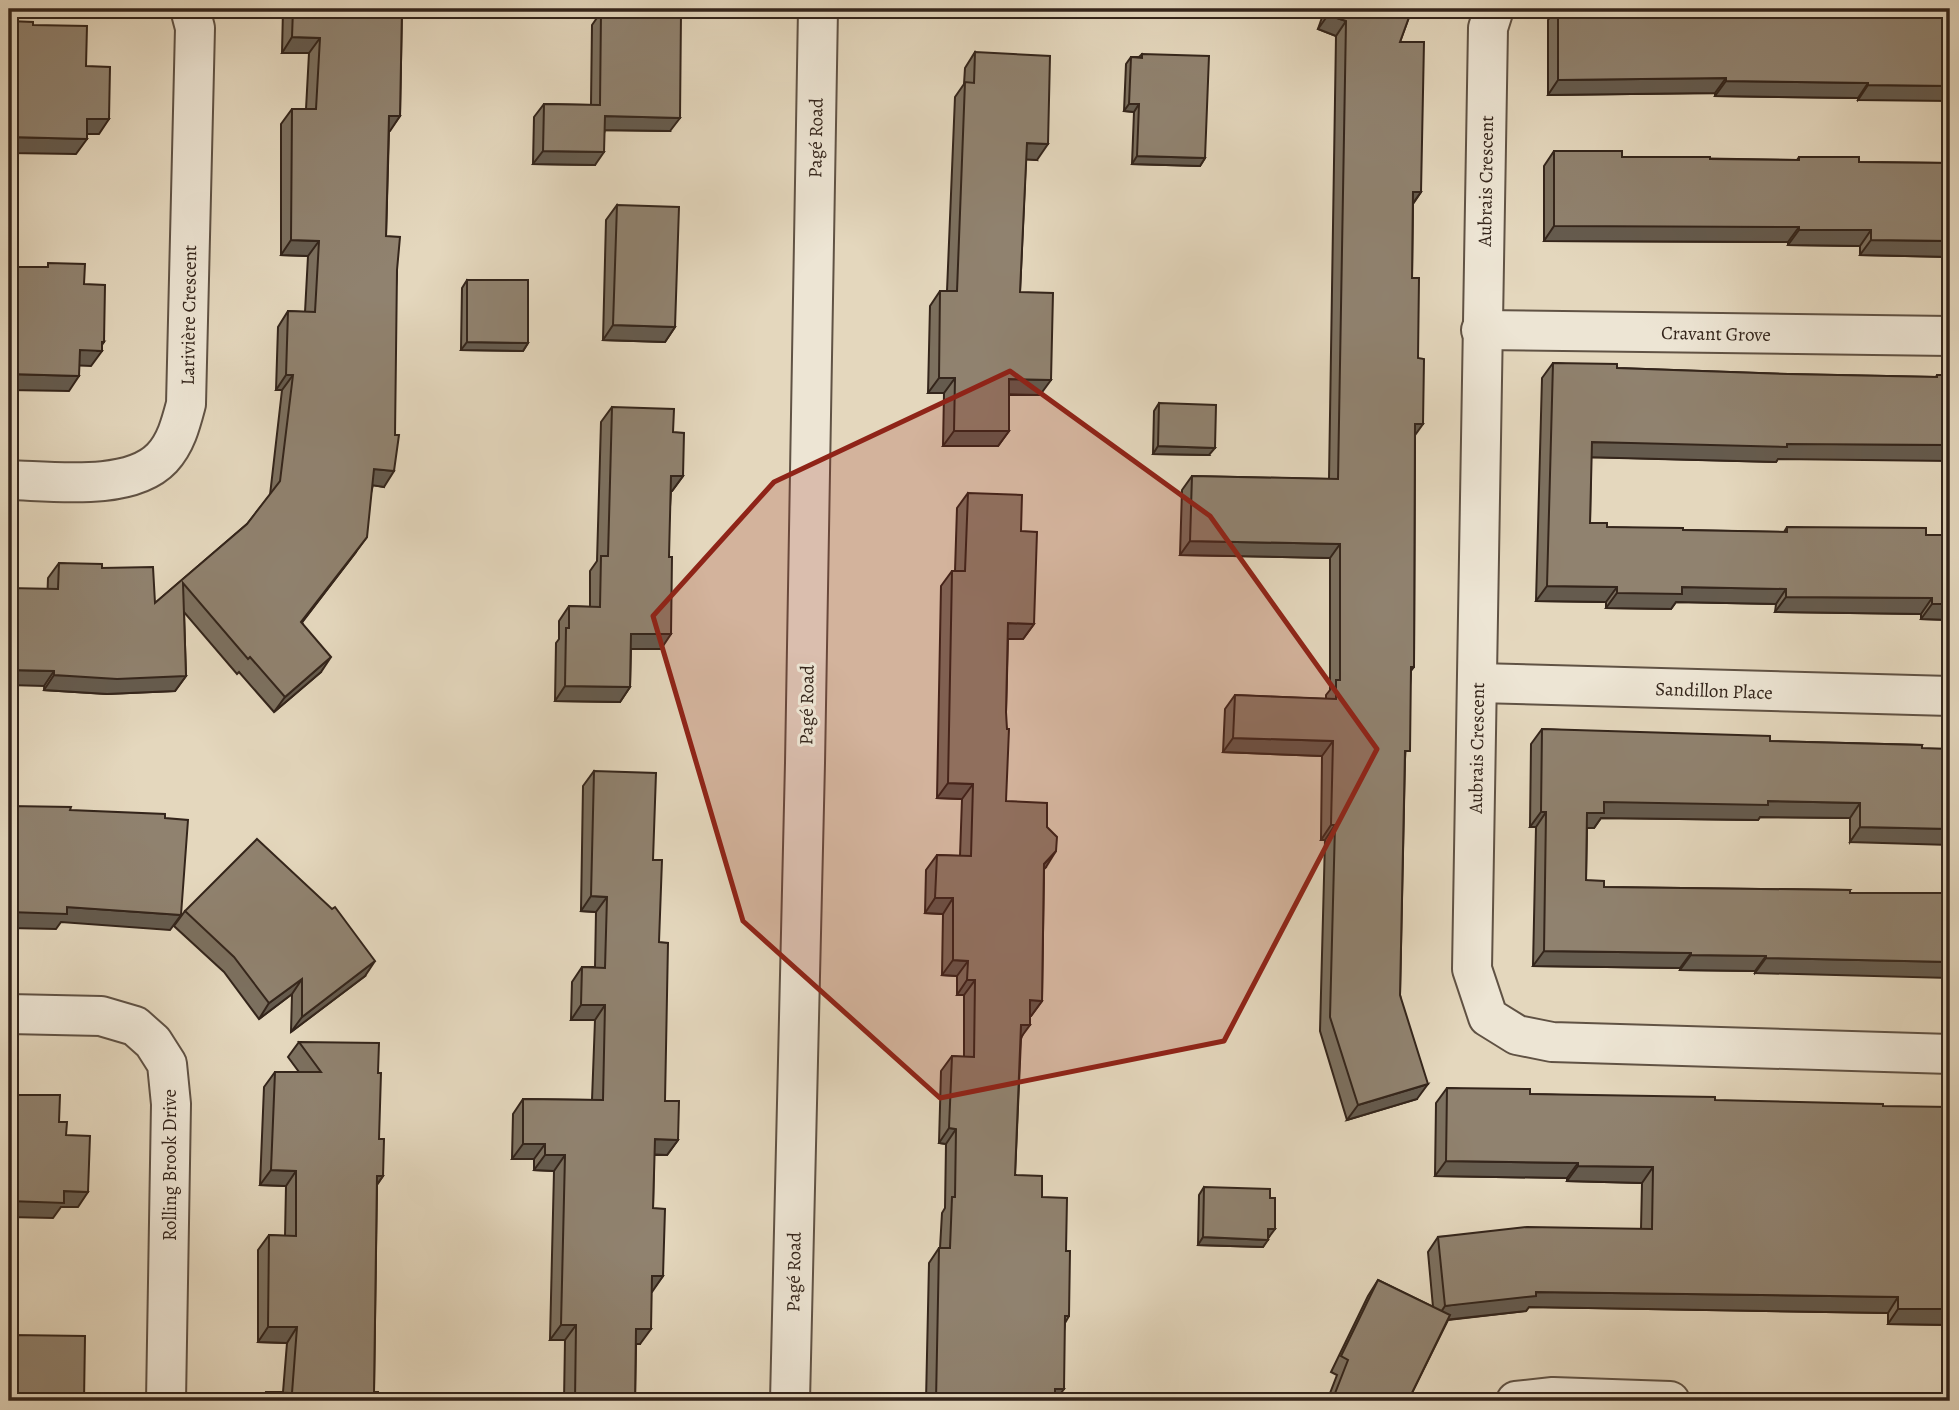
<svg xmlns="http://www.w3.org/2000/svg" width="1959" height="1410" font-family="Alegreya,serif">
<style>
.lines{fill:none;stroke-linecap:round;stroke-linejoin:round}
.minor-casing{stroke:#605244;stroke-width:42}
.minor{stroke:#ede5d4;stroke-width:38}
.wall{fill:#7c705f;stroke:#34251b;stroke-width:2}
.shaded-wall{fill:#655b4e;stroke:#34251b;stroke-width:2}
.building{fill:#90826f;stroke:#34251b;stroke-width:2}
.marked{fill:#8f2418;fill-opacity:0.2;stroke:#8f2418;stroke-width:5;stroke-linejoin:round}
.labels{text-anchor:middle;stroke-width:6;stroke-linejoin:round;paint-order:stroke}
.street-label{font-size:19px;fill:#34251b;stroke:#ede5d4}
</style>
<rect width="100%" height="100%" fill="#e4d7bd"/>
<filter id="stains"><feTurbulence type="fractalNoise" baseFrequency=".00286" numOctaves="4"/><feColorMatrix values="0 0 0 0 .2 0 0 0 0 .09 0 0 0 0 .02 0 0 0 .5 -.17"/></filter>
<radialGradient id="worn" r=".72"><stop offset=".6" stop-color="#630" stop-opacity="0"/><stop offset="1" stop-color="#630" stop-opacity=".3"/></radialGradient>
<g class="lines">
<!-- minor casing -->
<g class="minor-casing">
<g id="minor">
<polyline points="1494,9 1488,28 1472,969 1488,1017 1517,1035 1552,1042 1950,1054"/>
<polyline points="1481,330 1950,336"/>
<path d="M9,480C51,481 130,492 162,458C176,443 181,423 186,404L195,28L190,9"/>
<polyline points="1478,683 1950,696"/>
<polyline points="9,1014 101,1016 135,1026 153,1042 167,1064 171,1104 166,1401"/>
<polyline points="790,1401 805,763 818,9"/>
<polyline points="1516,1401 1553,1397 1670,1401"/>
</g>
</g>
<!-- minor -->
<use href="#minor" class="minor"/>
</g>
<!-- wall -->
<g class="wall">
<polygon points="283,9 402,9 400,116 389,131 386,236 397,270 384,487 373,485 356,552 302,622 321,672 274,712 239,672 237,674 184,612 186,676 175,691 107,694 44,690 48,578 59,563 102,568 155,603 247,524 270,495 282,390 276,390 278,327 288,311 305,312 308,256 281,255 281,124 292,109 306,109 309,53 282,53"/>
<polygon points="1325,9 1412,9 1400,42 1421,192 1413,204 1412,278 1415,436 1414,667 1411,671 1405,759 1400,995 1417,1099 1347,1120 1320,1031 1325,840 1321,840 1322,756 1223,752 1225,709 1235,695 1326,699 1326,695 1330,690 1330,558 1180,555 1182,490 1192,476 1329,479 1336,36 1318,29"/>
<polygon points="1556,9 1625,9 1625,14 1801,16 1802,13 1950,13 1858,100 1858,98 1715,96 1715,93 1548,95 1548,20"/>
<polygon points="601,12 670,131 605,130 595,165 533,164 534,117 544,104 591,105 592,25"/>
<polygon points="975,52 1037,160 1026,159 1020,292 1040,395 1009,395 1009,431 998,446 943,446 944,393 928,393 930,306 940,291 947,291 955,97 964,84 965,68"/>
<polygon points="1142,54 1205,158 1200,166 1132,164 1134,112 1124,111 1126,64 1131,57 1139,57"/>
<polygon points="1554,151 1622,157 1797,160 1799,157 1859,162 1950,163 1950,257 1860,255 1860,246 1788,245 1788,242 1544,241 1544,166"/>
<polygon points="617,205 675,327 665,342 603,340 606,220"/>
<polygon points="467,280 528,343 523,351 461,350 462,288"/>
<polygon points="1553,363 1617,368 1788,374 1936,377 1937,375 1950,375 1778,459 1776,462 1591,457 1590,523 1607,527 1683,530 1784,532 1787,527 1926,535 1950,620 1921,619 1921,614 1775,612 1776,604 1676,602 1671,609 1606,608 1606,602 1536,601 1542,378"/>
<polygon points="1159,403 1209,455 1153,454 1154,411"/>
<polygon points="612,407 673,432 683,476 672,491 671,491 661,649 631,649 630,687 620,702 555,701 556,643 559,639 559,621 569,606 590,607 590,571 597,561 601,422"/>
<polygon points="968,493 1021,531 1034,624 1023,639 1008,639 1006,712 1006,801 1046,867 1044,869 1042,1001 1031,1016 1030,1016 1021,1039 1015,1175 1042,1197 1066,1251 1069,1316 1065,1323 1055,1401 926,1401 929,1263 939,1248 940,1248 942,1213 945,1208 946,1144 939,1143 941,1071 952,1056 964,1057 964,995 957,995 957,976 942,975 943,914 925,913 926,870 937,855 960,856 962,799 937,798 941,586 952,571 955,571 957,508"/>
<polygon points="1542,729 1770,741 1922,745 1850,842 1850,818 1760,817 1758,820 1601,818 1594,828 1587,828 1586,880 1604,887 1850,890 1755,973 1755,971 1680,970 1680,968 1533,966 1536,827 1530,827 1531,744"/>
<polygon points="594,771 653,860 659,942 665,1101 678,1140 667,1155 654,1155 653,1208 663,1276 651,1292 640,1344 636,1344 635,1401 529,1401 530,1400 564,1401 565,1340 550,1340 554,1171 534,1170 534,1159 512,1159 513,1114 523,1099 592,1100 595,1020 571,1020 572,982 582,967 595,967 596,912 581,911 583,786"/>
<polygon points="185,911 365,976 291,1032 292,994 259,1019 224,972 174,926"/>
<polygon points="299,1042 378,1073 379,1139 383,1176 377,1185 374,1392 378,1401 259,1401 266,1392 283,1392 287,1343 258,1342 258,1250 269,1235 285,1236 286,1186 260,1185 264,1087 275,1072 299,1072 288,1057"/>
<polygon points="1447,1088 1530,1094 1715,1100 1950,1325 1888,1324 1888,1313 1529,1307 1526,1311 1448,1320 1408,1401 1327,1401 1337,1375 1331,1372 1368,1296 1378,1280 1433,1307 1428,1252 1438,1237 1641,1229 1642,1183 1567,1181 1567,1178 1435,1176 1436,1103"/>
<polygon points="1204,1187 1269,1237 1263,1247 1198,1245 1199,1195"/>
</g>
<!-- shaded-wall -->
<g class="shaded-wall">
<polygon points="1227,9 1281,9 1280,10"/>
<polygon points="1328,15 1346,21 1336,36 1318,29"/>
<polygon points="292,37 320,38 309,53 282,53"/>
<polygon points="1726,78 1715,93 1548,95 1558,80"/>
<polygon points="1726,81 1868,83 1858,98 1715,96"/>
<polygon points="1868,85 1950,86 1950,101 1858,100"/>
<polygon points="1129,104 1139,104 1134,112 1124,111"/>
<polygon points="389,116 400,116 390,131 378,131"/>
<polygon points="605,116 680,118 670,131 596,130"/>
<polygon points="87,119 109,119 99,134 77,134"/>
<polygon points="9,137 87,139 76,154 9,153"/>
<polygon points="1027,143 1048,144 1037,160 1016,159"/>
<polygon points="543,151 604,152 595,165 533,164"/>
<polygon points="1137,156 1205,158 1200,166 1132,164"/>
<polygon points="1413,192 1421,192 1411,206"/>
<polygon points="1554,226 1720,226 1799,227 1788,242 1544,241"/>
<polygon points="1799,230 1871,230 1860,246 1788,245"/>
<polygon points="291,240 319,241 308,256 281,255"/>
<polygon points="1871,240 1950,241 1950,257 1860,255"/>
<polygon points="613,325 675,327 665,342 603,340"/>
<polygon points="104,342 98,351 102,351 91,366 69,365 80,350"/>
<polygon points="467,342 528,343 523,351 461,350"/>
<polygon points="9,374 79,376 69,391 9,390"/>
<polygon points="286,375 293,375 282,390 276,390"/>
<polygon points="939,378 955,378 944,393 928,393"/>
<polygon points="1009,379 1051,380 1040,395 999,394"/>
<polygon points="1415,424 1423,424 1413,438"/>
<polygon points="954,431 1009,431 998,446 943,446"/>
<polygon points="1592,442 1950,445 1950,461 1778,459 1776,462 1581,457"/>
<polygon points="1158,446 1215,448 1209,455 1153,454"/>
<polygon points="374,469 394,471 384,487 364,484"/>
<polygon points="671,476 683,476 672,491 660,491"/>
<polygon points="367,537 356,552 291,637 301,622"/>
<polygon points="1190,541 1340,544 1330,558 1180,555"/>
<polygon points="1547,586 1617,587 1606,602 1536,601"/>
<polygon points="1682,587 1786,589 1776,604 1676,602 1671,609 1606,608 1617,593"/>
<polygon points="1786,597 1932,598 1921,614 1775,612"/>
<polygon points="1932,604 1950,604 1950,620 1921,619"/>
<polygon points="1008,623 1034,624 1023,639 998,639"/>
<polygon points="631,634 671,634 661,649 620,649"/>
<polygon points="331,657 321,672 274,712 285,697"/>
<polygon points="9,670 54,671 44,686 9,685"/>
<polygon points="54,675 186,676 175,691 107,694 44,690"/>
<polygon points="565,686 630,687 620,702 555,701"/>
<polygon points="1233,738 1333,741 1322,756 1223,752"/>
<polygon points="948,783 973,784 962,799 937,798"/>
<polygon points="1768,801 1860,803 1850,818 1760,817 1758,820 1601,818 1594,828 1576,828 1587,813 1604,802"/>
<polygon points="1541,812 1546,812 1536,827 1530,827"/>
<polygon points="1331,825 1335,825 1325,840 1321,840"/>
<polygon points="1860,827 1950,829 1950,845 1850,842"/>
<polygon points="1056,851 1046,867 1033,879 1044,864"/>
<polygon points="591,896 607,897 596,912 581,911"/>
<polygon points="935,898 953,898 943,914 925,913"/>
<polygon points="67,907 181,915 170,930 61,922 56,929 9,928 9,912"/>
<polygon points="1544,951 1691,953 1680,968 1533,966"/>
<polygon points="1691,955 1766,956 1755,971 1680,970"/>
<polygon points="1766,958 1950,962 1950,978 1755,973"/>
<polygon points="953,960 968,961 957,976 942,975"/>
<polygon points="375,961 365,976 291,1032 302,1017"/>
<polygon points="302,979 292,994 259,1019 269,1003"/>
<polygon points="967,980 975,980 964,995 957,995"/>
<polygon points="1030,1000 1042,1001 1031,1016 1020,1015"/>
<polygon points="581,1005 605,1005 595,1020 571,1020"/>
<polygon points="1021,1025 1030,1025 1019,1040"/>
<polygon points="1428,1084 1417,1099 1347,1120 1358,1105"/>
<polygon points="949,1128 956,1129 946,1144 939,1143"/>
<polygon points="655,1139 678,1140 667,1155 644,1154"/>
<polygon points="523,1144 545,1144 534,1159 512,1159"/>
<polygon points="545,1155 565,1155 554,1171 534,1170"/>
<polygon points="1446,1161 1578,1163 1567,1178 1435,1176"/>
<polygon points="1578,1166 1653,1167 1642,1183 1567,1181"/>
<polygon points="271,1170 296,1171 286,1186 260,1185"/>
<polygon points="377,1176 383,1176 372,1191"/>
<polygon points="64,1191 88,1192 78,1207 61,1207 53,1218 9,1217 9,1201"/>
<polygon points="1268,1229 1275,1229 1269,1237 1263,1237"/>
<polygon points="1203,1237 1268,1240 1263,1247 1198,1245"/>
<polygon points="652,1276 663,1276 652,1292 641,1291"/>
<polygon points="1536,1292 1898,1297 1888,1313 1529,1307 1526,1311 1435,1321 1445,1306"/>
<polygon points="1898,1309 1950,1309 1950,1325 1888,1324"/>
<polygon points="561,1325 576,1325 565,1340 550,1340"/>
<polygon points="268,1327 297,1327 287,1343 258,1342"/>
<polygon points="636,1329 651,1329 640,1344 625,1344"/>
<polygon points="1055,1389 1064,1389 1055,1401 1046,1401"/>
</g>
<!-- building -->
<g class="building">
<polygon points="293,9 402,9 400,116 389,116 386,236 400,237 397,270 395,435 399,435 394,471 374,469 367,537 301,622 331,657 285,697 250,657 248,659 183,583 186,676 117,679 54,675 54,671 9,670 9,588 58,589 59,563 102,564 102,568 153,567 155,603 247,524 280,481 293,375 286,375 288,311 315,312 319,241 291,240 292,109 316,109 320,38 292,37"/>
<polygon points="1330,9 1412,9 1400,42 1424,42 1421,192 1413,192 1412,278 1419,278 1418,358 1424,359 1423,424 1415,424 1414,667 1411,667 1410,751 1405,751 1400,995 1428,1084 1358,1105 1330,1017 1335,825 1331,825 1333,741 1233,738 1235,695 1336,699 1336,680 1340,680 1340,544 1190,541 1192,476 1338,479 1346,21 1328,15"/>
<polygon points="1558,9 1625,9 1625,14 1802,16 1802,13 1950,13 1950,86 1868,85 1868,83 1726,81 1726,78 1558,80"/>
<polygon points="601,12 681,13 680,118 605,116 604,152 543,151 544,104 600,105"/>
<polygon points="9,21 33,22 33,25 87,26 86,66 110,67 109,119 87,119 87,139 9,137"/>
<polygon points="975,52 1050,56 1048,144 1027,143 1020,292 1053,293 1051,380 1009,379 1009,431 954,431 955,378 939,378 940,291 957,291 965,82 974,83"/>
<polygon points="1142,54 1209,56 1205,158 1137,156 1139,104 1129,104 1131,57 1142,58"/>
<polygon points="1554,151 1622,151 1622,157 1710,157 1710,159 1799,160 1799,157 1859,157 1859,162 1950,163 1950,241 1871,240 1871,230 1799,230 1799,227 1554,226"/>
<polygon points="617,205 679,207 675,327 613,325"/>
<polygon points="48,263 85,264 84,284 105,285 104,342 102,342 102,351 80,350 79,376 9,374 9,267 48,267"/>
<polygon points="467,280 528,280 528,343 467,342"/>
<polygon points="1553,363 1617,364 1617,368 1788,374 1937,377 1937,375 1950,375 1950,445 1787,444 1787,447 1592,442 1590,523 1607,523 1607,527 1683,528 1683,530 1787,532 1787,527 1926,528 1926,535 1950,535 1950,604 1932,604 1932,598 1786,597 1786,589 1682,587 1682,594 1617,593 1617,587 1547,586"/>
<polygon points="1159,403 1216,405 1215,448 1158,446"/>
<polygon points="612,407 674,409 673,432 684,433 683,476 671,476 669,557 672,557 671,634 631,634 630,687 565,686 566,628 569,628 569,606 600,607 601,556 608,556"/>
<polygon points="968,493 1022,495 1021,531 1037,532 1034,624 1008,623 1006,712 1007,729 1009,729 1006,801 1047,803 1047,827 1057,837 1056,851 1044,864 1042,1001 1030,1000 1030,1025 1021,1025 1015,1175 1042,1176 1042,1197 1067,1198 1066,1251 1070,1251 1069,1316 1065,1316 1064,1389 1055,1389 1055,1401 936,1401 939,1248 950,1248 952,1197 955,1197 956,1129 949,1128 952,1056 974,1057 975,980 967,980 968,961 953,960 953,898 935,898 937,855 971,856 973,784 948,783 952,571 965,571"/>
<polygon points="1542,729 1770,736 1770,741 1922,745 1922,748 1950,749 1950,829 1860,827 1860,803 1768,801 1768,805 1604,802 1604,813 1587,813 1586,880 1604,881 1604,887 1850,890 1850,893 1950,893 1950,962 1766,958 1766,956 1691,955 1691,953 1544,951 1546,812 1541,812"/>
<polygon points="594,771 656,773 653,860 662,860 659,942 668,943 665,1101 679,1101 678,1140 655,1139 653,1208 665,1209 663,1276 652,1276 651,1329 636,1329 635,1401 530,1401 530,1400 575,1401 576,1325 561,1325 565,1155 545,1155 545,1144 523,1144 523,1099 603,1100 605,1005 581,1005 582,967 605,968 607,897 591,896"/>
<polygon points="9,806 71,807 70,810 165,814 165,818 188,820 181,915 67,907 67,914 9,912"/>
<polygon points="257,839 332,909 335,907 375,961 302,1017 302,979 269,1003 234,957 185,911"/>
<polygon points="299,1042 379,1043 378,1073 381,1073 379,1139 384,1139 383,1176 377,1176 374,1392 378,1392 378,1401 265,1401 266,1392 292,1393 297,1327 268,1327 269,1235 296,1236 296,1171 271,1170 275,1072 321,1072"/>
<polygon points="1447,1088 1530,1089 1530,1094 1715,1097 1715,1100 1883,1104 1883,1106 1950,1107 1950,1309 1898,1309 1898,1297 1536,1292 1536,1296 1445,1306 1438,1237 1527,1227 1652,1229 1653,1167 1578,1166 1578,1163 1446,1161"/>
<polygon points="9,1091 11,1091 10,1095 60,1095 59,1122 67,1122 66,1135 90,1136 88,1192 64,1191 64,1203 9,1201"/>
<polygon points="1204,1187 1270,1189 1270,1198 1275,1198 1275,1229 1268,1229 1268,1240 1203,1237"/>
<polygon points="1378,1280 1450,1315 1408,1401 1332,1401 1348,1360 1341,1356"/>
<polygon points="12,1335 85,1336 84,1401 9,1401 9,1337 12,1338"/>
</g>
<!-- marked area -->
<path class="marked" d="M1010,371L1210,516L1377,749L1224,1041L940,1098L743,921L653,616L774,482Z"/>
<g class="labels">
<!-- street labels -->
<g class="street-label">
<text transform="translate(815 138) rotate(-89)" y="7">Pagé Road</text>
<text transform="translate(1485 181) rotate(-89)" y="7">Aubrais Crescent</text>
<text transform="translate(188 315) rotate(-89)" y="7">Larivière Crescent</text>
<text transform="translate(1716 333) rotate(1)" y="7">Cravant Grove</text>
<text transform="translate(1714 690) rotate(2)" y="7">Sandillon Place</text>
<text transform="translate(806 705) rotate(-89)" y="7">Pagé Road</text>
<text transform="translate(1476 748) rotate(-89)" y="7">Aubrais Crescent</text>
<text transform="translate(169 1165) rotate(-90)" y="7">Rolling Brook Drive</text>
<text transform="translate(793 1272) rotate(-89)" y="7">Pagé Road</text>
</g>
</g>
<!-- margin -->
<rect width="1959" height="1410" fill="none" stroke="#e4d7bd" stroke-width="35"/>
<rect x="10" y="10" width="1938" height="1389" fill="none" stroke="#34251b" stroke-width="3.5"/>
<rect x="18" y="18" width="1924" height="1375" fill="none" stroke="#34251b" stroke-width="2"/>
<rect width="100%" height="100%" filter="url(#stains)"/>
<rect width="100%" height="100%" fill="url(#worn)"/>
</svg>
